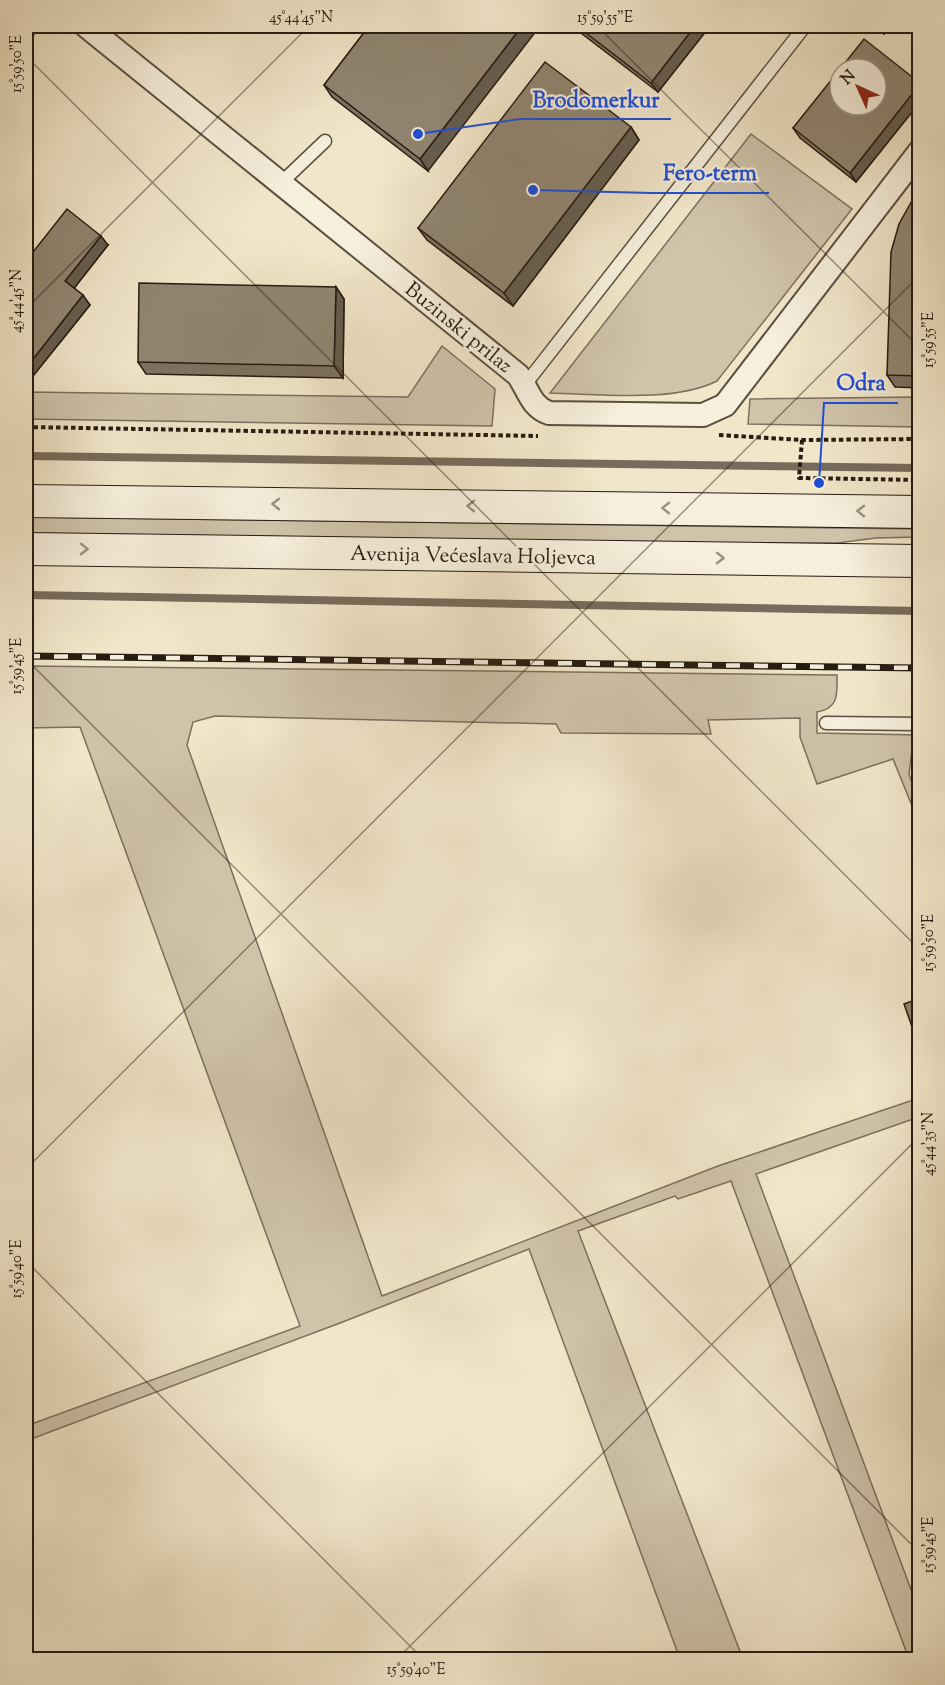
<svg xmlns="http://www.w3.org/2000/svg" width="945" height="1685" font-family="'Sorts Mill Goudy',serif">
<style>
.green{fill:#cfc3aa;stroke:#7b6f5e;stroke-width:1.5}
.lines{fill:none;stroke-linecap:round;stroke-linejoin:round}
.stream{stroke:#776b5b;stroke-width:8}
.lane-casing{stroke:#5a4e40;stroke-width:15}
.street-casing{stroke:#5a4e40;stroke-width:26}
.secondary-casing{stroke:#271b12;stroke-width:34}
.path{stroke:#271b12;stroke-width:4;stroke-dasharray:4.5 3;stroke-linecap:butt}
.lane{stroke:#f6efdc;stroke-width:12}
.street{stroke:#f6efdc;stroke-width:22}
.secondary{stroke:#f6efdc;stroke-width:32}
.rail-casing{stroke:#271b12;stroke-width:7}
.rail{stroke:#f6efdc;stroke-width:4.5;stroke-dasharray:14;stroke-linecap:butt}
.wall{fill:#7c7261;stroke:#271b12;stroke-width:1.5}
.shaded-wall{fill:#655d4f;stroke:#271b12;stroke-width:1.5}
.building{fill:#908571;stroke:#271b12;stroke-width:1.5;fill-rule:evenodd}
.oneway{stroke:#999081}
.ticks{fill:none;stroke:#271b12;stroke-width:1.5;stroke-opacity:0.45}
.labels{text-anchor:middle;stroke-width:4.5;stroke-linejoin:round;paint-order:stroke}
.street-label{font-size:21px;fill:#271b12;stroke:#f6efdc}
.leader{fill:none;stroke:#1d4ed8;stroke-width:2}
.callout-dot{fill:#1d4ed8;stroke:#f6efdc;stroke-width:2}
.callout-label{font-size:22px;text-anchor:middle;font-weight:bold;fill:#1d4ed8;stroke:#f6efdc;stroke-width:4.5;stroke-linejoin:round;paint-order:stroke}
.neatline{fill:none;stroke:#271b12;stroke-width:2}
.ticks-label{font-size:15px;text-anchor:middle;fill:#271b12}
</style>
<rect width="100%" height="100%" fill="#f1e6c9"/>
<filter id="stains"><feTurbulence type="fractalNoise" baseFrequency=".00333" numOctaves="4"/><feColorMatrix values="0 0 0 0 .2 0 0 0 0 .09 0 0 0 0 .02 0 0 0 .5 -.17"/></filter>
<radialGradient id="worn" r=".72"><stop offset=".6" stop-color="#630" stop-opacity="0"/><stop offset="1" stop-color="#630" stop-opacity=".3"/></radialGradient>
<!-- green -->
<g class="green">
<path d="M751,134L852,209L717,381C673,403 600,394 550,393Z"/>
<polygon points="442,346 495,389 492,426 26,419 26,392 408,397"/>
<polygon points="919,397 919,427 748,424 750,399"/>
<polygon points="26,517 920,529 919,537 876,538 837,543 713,543 26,533"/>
<path d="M26,666L837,675C837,695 839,708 817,712V733L919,735V750H912L909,774L919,805V817L917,818L893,759L817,784L800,737V718L708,720L711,734L561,733L556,724L215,716L193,722L187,745L382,1296L718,1166L919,1098V1117L756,1174L919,1611V1659H909L731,1181L678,1199L675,1196L578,1231L743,1659H680L529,1249L340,1323L26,1441V1426L300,1326L80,727L26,728Z"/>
</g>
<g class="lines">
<!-- stream -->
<g class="stream">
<polyline points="26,456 920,468"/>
<polyline points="26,595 920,611"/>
</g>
<!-- lane casing -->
<g class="lane-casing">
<g id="lane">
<polyline points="26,34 32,26"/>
<polyline points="281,183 325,141"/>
<polyline points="524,386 805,26"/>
<polyline points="826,723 920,724"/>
</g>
</g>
<!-- street casing -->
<g class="street-casing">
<path id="street" d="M86,26L518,375C528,389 531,407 549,413L703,415L725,405L920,151"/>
</g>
<!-- secondary casing -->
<g class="secondary-casing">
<g id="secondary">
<polyline points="26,501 920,512"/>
<polyline points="26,549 920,561"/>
</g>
</g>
<!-- path -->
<g class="path">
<polyline points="26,427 538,436"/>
<polyline points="719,435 802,440 920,439"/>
<polyline points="802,440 799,478 920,480"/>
</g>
<!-- lane -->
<use href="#lane" class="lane"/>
<!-- street -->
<use href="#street" class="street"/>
<!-- secondary -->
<use href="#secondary" class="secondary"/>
<!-- rail casing -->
<g class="rail-casing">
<polyline id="rail" points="26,656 920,668"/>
</g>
<!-- rail -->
<use href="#rail" class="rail"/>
</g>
<!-- wall -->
<g class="wall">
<polygon points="369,26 428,171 332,97 324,85"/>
<polygon points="574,26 710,26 658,92 577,30"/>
<polygon points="873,26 891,26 884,34"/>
<polygon points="920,83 920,102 856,182 800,138 793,128"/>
<polygon points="631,127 639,140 513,306 427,240 418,228"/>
<polygon points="920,187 920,388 895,387 887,375"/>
<polygon points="108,245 74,288 90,305 33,376 26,370 26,261"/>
<polygon points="336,287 344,299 343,378 146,374 138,362"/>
</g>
<!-- shaded-wall -->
<g class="shaded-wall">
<polygon points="522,26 540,26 428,171 420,159"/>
<polygon points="695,26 710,26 658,92 651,83"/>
<polygon points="878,26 891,26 884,34"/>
<polygon points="920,84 920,102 856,182 850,173"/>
<polygon points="631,127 639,140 513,306 504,293"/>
<polygon points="101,236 108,245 72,291 65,281"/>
<polygon points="336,287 344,299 343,378 334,366"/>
<polygon points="83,295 90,305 33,376 27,367"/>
</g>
<!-- building -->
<g class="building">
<polygon points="369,26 522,26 420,159 324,85"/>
<polygon points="577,26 695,26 651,83"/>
<path d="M864,39L920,83V84L850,173L793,128ZM840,69H876V105H840Z"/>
<polygon points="545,62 631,127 504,293 418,228"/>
<polygon points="919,188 920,376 887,375 891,252 899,224"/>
<polygon points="67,209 101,236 65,281 83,295 27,367 26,366 26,261"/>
<polygon points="139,283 336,287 334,366 138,362"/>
<polygon points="920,998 920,1037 916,1038 904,1004"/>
</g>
<!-- one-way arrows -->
<defs><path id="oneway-chevron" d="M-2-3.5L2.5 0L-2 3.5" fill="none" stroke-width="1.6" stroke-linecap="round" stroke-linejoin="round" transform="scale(1.5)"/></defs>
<g class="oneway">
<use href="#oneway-chevron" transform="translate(276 504) rotate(-179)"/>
<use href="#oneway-chevron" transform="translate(471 506) rotate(-179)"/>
<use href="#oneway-chevron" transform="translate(666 508) rotate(-179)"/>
<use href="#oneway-chevron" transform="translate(861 511) rotate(-179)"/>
<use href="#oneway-chevron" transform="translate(84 549) rotate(1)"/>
<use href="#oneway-chevron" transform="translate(720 558) rotate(1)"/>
</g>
<!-- ticks -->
<path class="ticks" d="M597,26L920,348M26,56L920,950M26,309L309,26M26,659L920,1553M26,1169L920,275M26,1261L424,1660M396,1660L920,1136"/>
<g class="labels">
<!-- street labels -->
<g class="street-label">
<text transform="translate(459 327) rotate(39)" y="7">Buzinski prilaz</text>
<text transform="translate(473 555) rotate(1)" y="7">Avenija Većeslava Holjevca</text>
</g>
</g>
<!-- callouts -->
<path class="leader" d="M418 134L520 119H671M533 190L651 193H769M819 483L824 403H898"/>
<g class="callout-dot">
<circle cx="418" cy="134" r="6"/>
<circle cx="533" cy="190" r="6"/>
<circle cx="819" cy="483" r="6"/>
</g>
<g class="callout-label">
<text x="596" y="107">Brodomerkur</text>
<text x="710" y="180">Fero-term</text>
<text x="861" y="390">Odra</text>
</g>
<!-- margin -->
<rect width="945" height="1685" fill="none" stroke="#f1e6c9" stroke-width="66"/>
<!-- north arrow -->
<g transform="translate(858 87) rotate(315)"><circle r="28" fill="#f6efdc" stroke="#a39a8b" stroke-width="1.5"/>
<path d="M0-4.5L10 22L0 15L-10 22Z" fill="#8f2418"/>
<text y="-9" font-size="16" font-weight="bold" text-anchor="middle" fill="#271b12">N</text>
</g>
<rect x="33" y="33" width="879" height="1619" class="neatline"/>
<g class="ticks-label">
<text x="301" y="22">45°44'45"N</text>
<text x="605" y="22">15°59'55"E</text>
<text transform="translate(16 64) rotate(-90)" y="5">15°59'50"E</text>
<text transform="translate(16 301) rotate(-90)" y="5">45°44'45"N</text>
<text transform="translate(928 340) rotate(-90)" y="5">15°59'55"E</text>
<text transform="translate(16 666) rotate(-90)" y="5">15°59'45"E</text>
<text transform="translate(928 943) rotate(-90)" y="5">15°59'50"E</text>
<text transform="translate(928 1144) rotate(-90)" y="5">45°44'35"N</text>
<text transform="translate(16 1269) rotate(-90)" y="5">15°59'40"E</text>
<text transform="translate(928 1545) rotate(-90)" y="5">15°59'45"E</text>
<text x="416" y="1674">15°59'40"E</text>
</g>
<rect width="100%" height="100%" filter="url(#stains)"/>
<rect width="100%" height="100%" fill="url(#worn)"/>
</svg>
